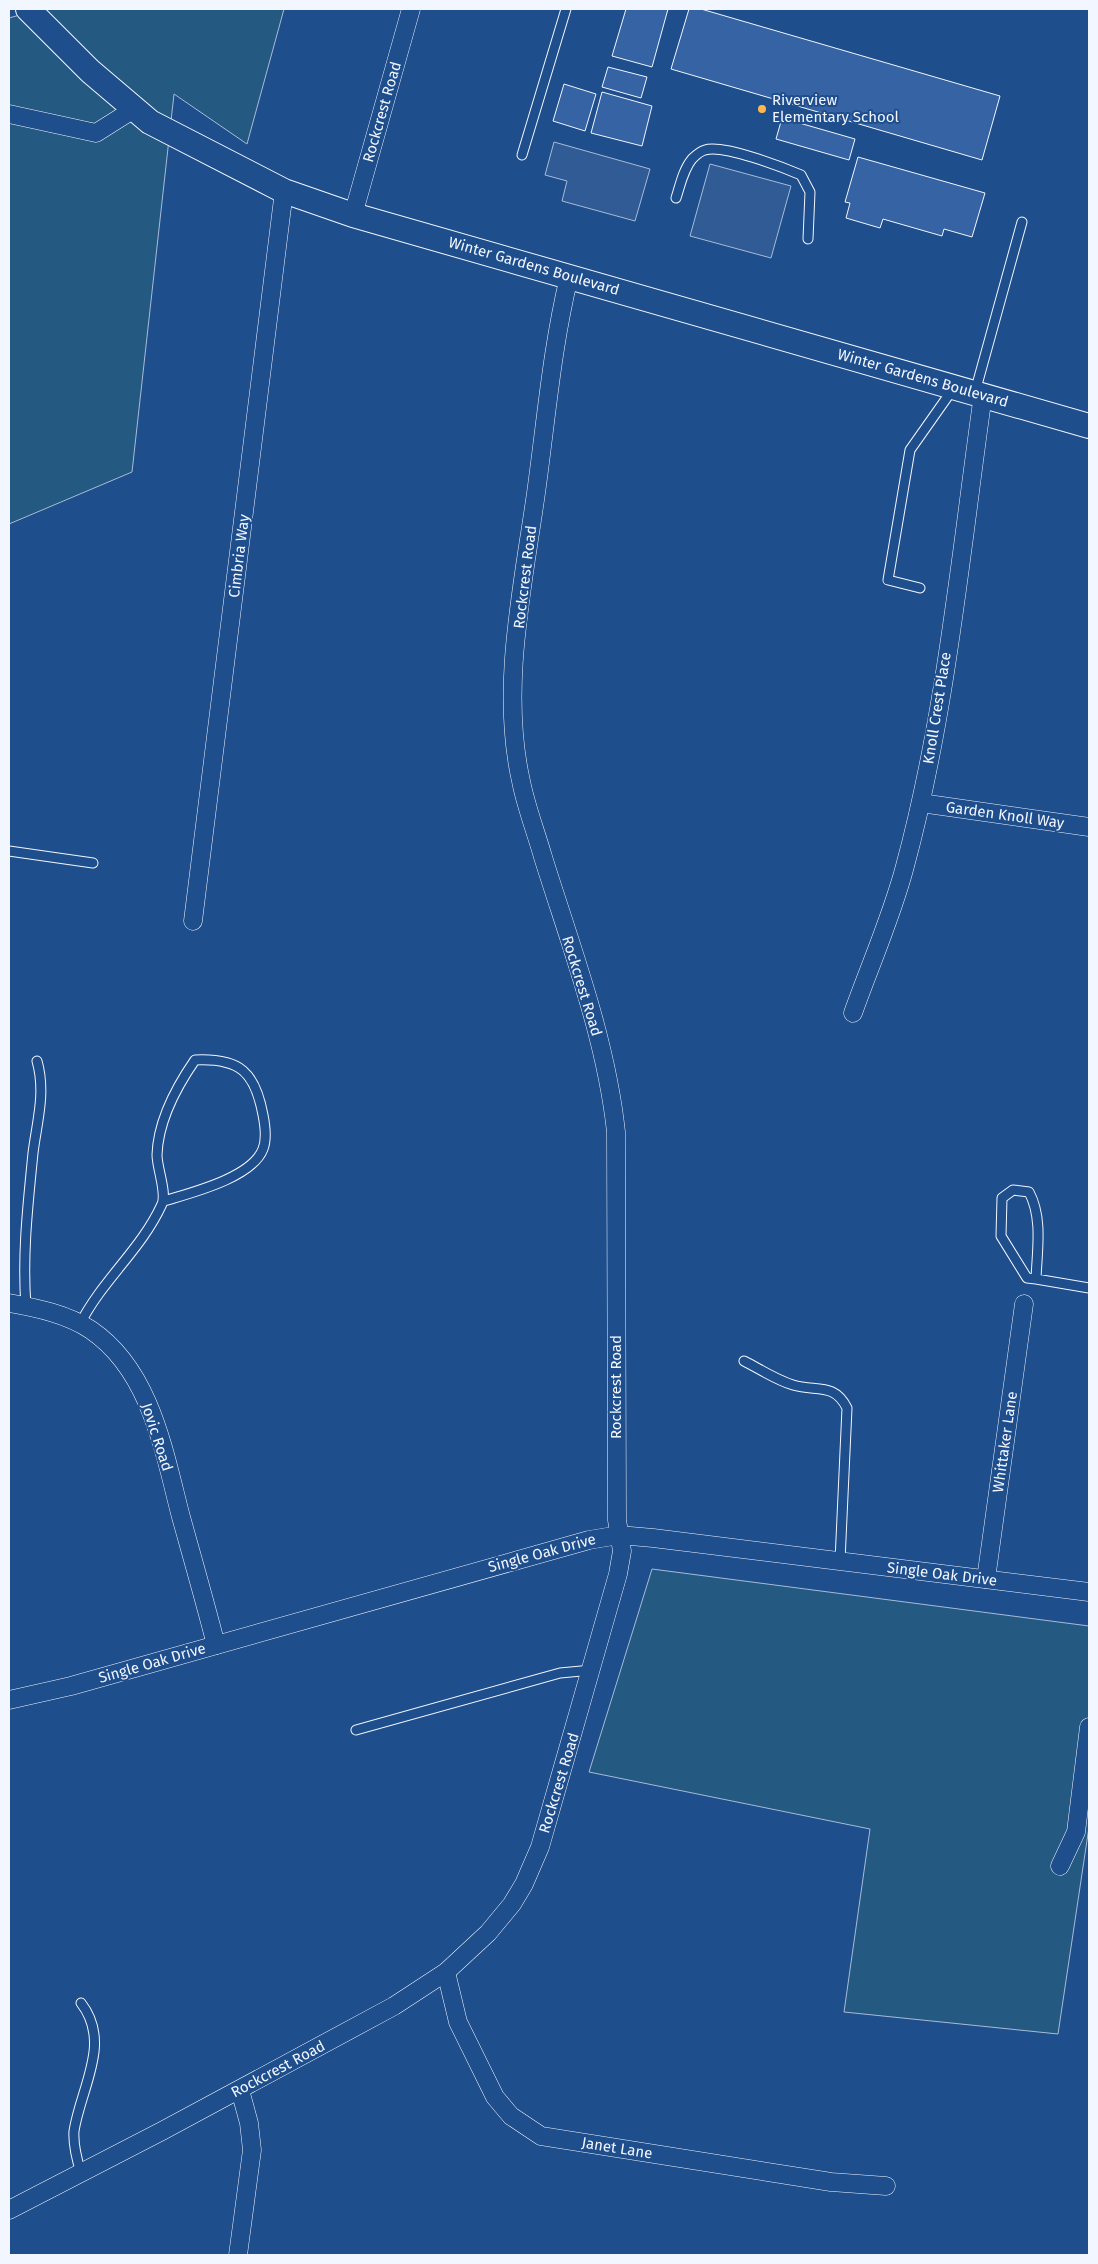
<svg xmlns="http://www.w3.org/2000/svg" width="1098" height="2264" font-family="'Fira Sans',sans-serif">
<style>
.green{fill:#245a82;stroke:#a8bbd7}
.parking{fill:#305b95;stroke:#a8bbd7}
.building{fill:#3563a3;stroke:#f2f6ff}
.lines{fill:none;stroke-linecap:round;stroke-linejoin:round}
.lane-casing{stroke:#f2f6ff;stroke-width:11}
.street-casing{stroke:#f2f6ff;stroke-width:19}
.secondary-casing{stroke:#f2f6ff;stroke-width:26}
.lane{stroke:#1f4e8c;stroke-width:9}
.street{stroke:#1f4e8c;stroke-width:18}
.secondary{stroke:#1f4e8c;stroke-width:24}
.poi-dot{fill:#ffb74d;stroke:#1f4e8c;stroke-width:2}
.labels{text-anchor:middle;stroke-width:4;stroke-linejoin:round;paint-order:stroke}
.poi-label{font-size:15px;fill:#f2f6ff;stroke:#1f4e8c;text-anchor:start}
.street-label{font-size:15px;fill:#f2f6ff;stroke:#1f4e8c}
</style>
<rect width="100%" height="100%" fill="#1f4e8c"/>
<!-- green -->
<g class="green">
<polygon points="41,9 284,9 247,144 174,94 132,472 9,524 9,18"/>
<polygon points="652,1569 1089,1626 1089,1827 1058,2034 844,2012 870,1829 589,1772"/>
</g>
<!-- parking -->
<g class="parking">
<polygon points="554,142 650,169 635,221 562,201 567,181 545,175"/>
<polygon points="710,164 791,186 771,258 690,236"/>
</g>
<!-- building -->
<g class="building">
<polygon points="626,9 668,9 652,67 612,56"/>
<polygon points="689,9 701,9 1000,96 982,160 671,69"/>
<polygon points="608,67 647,77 641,98 602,87"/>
<polygon points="564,84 596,94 585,131 553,121"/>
<polygon points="602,92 652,106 642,146 591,133"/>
<polygon points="782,118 855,139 849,160 776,139"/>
<polygon points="858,157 985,193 972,237 944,229 942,236 883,219 880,228 846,218 850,203 845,202"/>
</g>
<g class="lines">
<!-- lane casing -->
<g class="lane-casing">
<g id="lane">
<polyline points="522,155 566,9"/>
<path d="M676,198C680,186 683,170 692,159C695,156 701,151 705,150C723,144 782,167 801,175L810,192L808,239"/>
<polyline points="975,392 1022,222"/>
<polyline points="920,588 888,580 910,450 953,389"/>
<polyline points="9,851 93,863"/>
<path d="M1036,1279C1037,1251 1043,1218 1029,1192L1013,1190L1002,1198L1001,1236L1027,1278L1036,1279L1089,1288"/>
<path d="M26,1306C22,1255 28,1204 33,1153C37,1121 46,1093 37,1061"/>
<path d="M80,1324C103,1279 141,1250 162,1204C167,1193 157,1168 157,1155C158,1122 177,1086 195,1060C240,1058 255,1072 263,1115C265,1125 267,1139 263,1149C252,1178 190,1193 164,1201"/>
<path d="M744,1361C760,1369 776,1380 793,1385C816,1392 834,1382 847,1408L840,1561"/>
<polyline points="356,1730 560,1673 592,1670"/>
<path d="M81,2173C77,2160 73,2145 74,2131C81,2087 112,2043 81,2003"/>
</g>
</g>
<!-- street casing -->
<g class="street-casing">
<g id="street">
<polyline points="9,114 96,133 134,109"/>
<polyline points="353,215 411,9"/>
<polyline points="921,803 1089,827"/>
<polyline points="193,921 284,191"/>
<path d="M853,1013C870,965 892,916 905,866C946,715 961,550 983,395"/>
<path d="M9,1303C37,1308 67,1314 91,1330C151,1371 164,1452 181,1517C193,1560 205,1602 216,1645"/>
<polyline points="986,1579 1024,1304"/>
<polyline points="9,1700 71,1686 589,1540 619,1535 653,1538 1089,1592"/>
<polyline points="1060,1866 1076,1832 1089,1727"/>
<polyline points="446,1972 458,2022 495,2097 511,2116 541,2136 831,2182 886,2186"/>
<path d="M9,2210L162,2131L394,2006L446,1972L488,1933L512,1904L524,1884L540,1847L618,1574L622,1551L617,1520L616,1132C606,1038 571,947 543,857C536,832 526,807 521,781C500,688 523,586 536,493C546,421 552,347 569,277"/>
<polyline points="238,2255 252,2150 249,2123 240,2090"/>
</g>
</g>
<!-- secondary casing -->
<g class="secondary-casing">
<polyline id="secondary" points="28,9 90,71 150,122 284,191 353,215 1089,426"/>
</g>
<!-- lane -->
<use href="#lane" class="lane"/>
<!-- street -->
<use href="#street" class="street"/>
<!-- secondary -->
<use href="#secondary" class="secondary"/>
</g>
<!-- markers -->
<circle class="poi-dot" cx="762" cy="109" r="5"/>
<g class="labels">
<!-- poi labels -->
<g class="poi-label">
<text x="772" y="105">Riverview<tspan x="772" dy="17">Elementary School</tspan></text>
</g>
<!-- street labels -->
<g class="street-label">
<text transform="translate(382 112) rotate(-74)" y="5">Rockcrest Road</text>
<text transform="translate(534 266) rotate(16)" y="5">Winter Gardens Boulevard</text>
<text transform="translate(923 378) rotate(16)" y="5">Winter Gardens Boulevard</text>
<text transform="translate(239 556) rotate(-83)" y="5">Cimbria Way</text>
<text transform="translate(525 577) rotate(-83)" y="5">Rockcrest Road</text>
<text transform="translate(937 708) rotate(-81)" y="5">Knoll Crest Place</text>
<text transform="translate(1005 815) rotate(8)" y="5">Garden Knoll Way</text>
<text transform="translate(582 986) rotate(73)" y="5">Rockcrest Road</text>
<text transform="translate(616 1387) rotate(-90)" y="5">Rockcrest Road</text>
<text transform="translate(157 1437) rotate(72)" y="5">Jovic Road</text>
<text transform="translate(1005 1442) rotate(-82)" y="5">Whittaker Lane</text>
<text transform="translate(542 1553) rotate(-15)" y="5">Single Oak Drive</text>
<text transform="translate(942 1574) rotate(7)" y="5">Single Oak Drive</text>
<text transform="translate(152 1663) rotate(-16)" y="5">Single Oak Drive</text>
<text transform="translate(559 1783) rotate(-73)" y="5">Rockcrest Road</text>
<text transform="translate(278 2069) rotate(-28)" y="5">Rockcrest Road</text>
<text transform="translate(617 2148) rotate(9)" y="5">Janet Lane</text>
</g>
</g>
<!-- border -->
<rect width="1098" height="2264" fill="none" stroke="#f2f6ff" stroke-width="20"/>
</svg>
